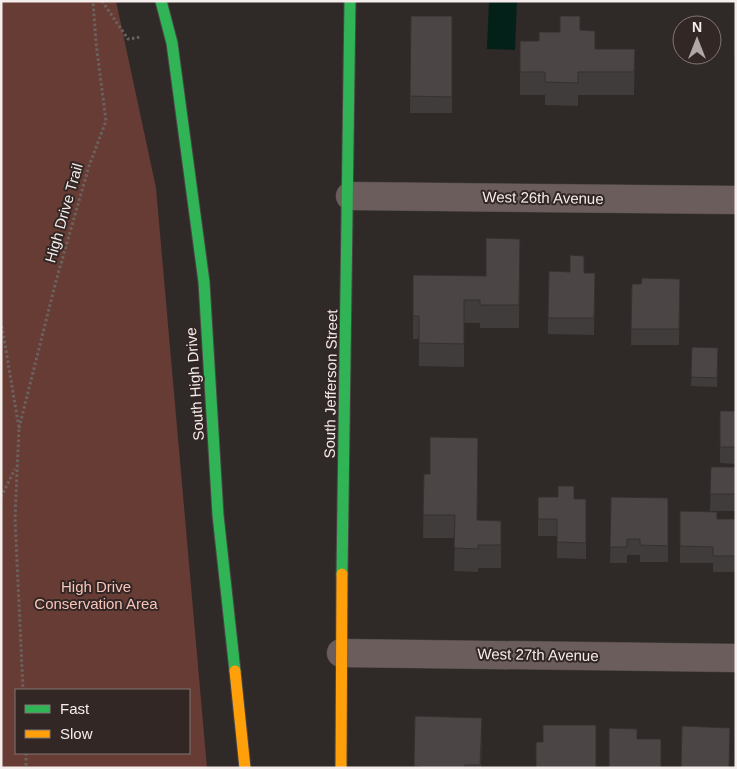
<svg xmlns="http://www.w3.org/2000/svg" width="737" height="769" font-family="Arial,sans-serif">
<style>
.green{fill:#673c34;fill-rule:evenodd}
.water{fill:#042119}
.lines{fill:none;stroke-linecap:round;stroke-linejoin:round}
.street-casing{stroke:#4a4544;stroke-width:29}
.fast-casing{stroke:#4a4544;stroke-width:13}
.slow-casing{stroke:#4a4544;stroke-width:13}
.path{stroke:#6b6260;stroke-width:3;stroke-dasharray:2.5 2.5;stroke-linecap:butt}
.street{stroke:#6a5d5b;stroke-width:28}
.fast{stroke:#30b455;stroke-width:11}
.slow{stroke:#ff9f0a;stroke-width:11}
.wall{fill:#403c3b}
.building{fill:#4b4645;stroke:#343130}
.labels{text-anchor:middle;stroke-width:4;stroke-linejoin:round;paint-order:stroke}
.street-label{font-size:15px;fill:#f5edeb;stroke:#322725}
.park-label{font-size:15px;fill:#f9c4b9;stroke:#322725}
</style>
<rect width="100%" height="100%" fill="#2f2928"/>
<!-- green -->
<path class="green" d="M1,1H116L156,188L207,768H1ZM16,690H189V753H16Z"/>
<!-- water -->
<polygon class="water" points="489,1 517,1 515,50 487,49"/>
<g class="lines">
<!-- street casing -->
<g class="street-casing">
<g id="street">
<polyline points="350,196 736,200"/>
<polyline points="341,653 736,658"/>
</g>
</g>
<!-- fast casing -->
<g class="fast-casing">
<g id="fast">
<polyline points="161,1 172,43 204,282 218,515 235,671"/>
<polyline points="342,574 350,1"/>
</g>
</g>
<!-- slow casing -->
<g class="slow-casing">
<g id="slow">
<polyline points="235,671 245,768"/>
<polyline points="341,768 342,574"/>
</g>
</g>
<!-- path -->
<g class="path">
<polyline points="102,1 128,39 141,37"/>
<polyline points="1,321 19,428 15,518 23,690"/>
<polyline points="19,428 56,281 89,166 106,121 96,43 93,1"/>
<polyline points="1,497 15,469"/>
<polyline points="26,753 26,768"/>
</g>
<!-- street -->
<use href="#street" class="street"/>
<!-- fast -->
<use href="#fast" class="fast"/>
<!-- slow -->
<use href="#slow" class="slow"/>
</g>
<!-- wall -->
<g class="wall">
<polygon points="736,13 736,57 734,57"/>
<polygon points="411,16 452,16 452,113 410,113"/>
<polygon points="580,30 595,49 635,49 634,95 578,95 578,106 545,105 545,95 520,95 520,41 539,41 560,32"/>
<polygon points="520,239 519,328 480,328 480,323 464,323 464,367 419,366 419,339 413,339 413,275 486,276"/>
<polygon points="584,273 595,273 594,335 548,334 548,318"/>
<polygon points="680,279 679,345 631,345 632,284 641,284"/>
<polygon points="692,347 718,356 717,387 691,386"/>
<polygon points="720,411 736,411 736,464 720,463"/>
<polygon points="711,467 736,467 736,511 710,511"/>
<polygon points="424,474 477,520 501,521 501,568 478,568 478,572 454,571 455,538 423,538"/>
<polygon points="538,497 586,499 586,559 557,558 557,536 538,536"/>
<polygon points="611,497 668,498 668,562 640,562 640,555 627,555 627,563 610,563"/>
<polygon points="680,511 717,519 736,519 736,577 735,577 735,572 713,572 713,563 680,563"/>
<polygon points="415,716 482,741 481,768 414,768"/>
</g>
<!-- building -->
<g class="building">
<polygon points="735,13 736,13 736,49 734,48"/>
<polygon points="411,16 452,16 452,97 410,96"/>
<polygon points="560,16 580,16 580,30 595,31 595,49 635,49 634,72 578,72 578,83 545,82 545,72 520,72 520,41 539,41 539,32 560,32"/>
<polygon points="486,238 520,239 519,305 480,305 480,300 464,300 464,344 419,343 419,316 413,316 413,275 486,276"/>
<polygon points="570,255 584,256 584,273 595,273 594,318 548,318 549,271 570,272"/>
<polygon points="642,278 680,279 679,329 631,329 632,284 641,284"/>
<polygon points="692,347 718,348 717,378 691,377"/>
<rect x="720" y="411" width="16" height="36"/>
<polygon points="430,437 478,438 477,520 501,521 501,545 478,545 478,549 454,548 455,515 423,515 424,474 430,474"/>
<polygon points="711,467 736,467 736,494 710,494"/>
<polygon points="558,486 574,486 574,499 586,499 586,543 557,542 557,519 538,519 538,497 558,497"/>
<polygon points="611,497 668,498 668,546 640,545 640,539 627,539 627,547 610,547"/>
<polygon points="680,511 717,512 717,519 736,519 736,561 735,561 735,556 713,556 713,547 680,546"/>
<polygon points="415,716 482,718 480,765 465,765 465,768 421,768 421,767 414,766"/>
<polygon points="543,725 596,725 596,768 536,768 536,742 543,742"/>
<polygon points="682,726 730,728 729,768 681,768"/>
<polygon points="609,728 637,729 637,739 661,739 661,768 609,768"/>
</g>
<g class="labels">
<!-- street labels -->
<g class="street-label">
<text transform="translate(543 198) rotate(1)" y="5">West 26th Avenue</text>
<text transform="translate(64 213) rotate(-74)" y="5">High Drive Trail</text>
<text transform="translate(195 384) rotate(-94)" y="5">South High Drive</text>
<text transform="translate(331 384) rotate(-89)" y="5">South Jefferson Street</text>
<text transform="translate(538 655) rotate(1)" y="5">West 27th Avenue</text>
</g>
<!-- park labels -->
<g class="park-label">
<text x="96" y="592">High Drive<tspan x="96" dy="17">Conservation Area</tspan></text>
</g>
</g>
<!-- border -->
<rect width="737" height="769" fill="none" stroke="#f5edeb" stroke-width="5"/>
<!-- legend -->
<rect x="15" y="689" width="175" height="65" fill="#322725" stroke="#807674"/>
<rect x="25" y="705" width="25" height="8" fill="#30b455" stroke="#807674"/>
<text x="60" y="714" font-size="15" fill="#f5edeb">Fast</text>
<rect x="25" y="730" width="25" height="8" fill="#ff9f0a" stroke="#807674"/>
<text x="60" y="739" font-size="15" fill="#f5edeb">Slow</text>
<!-- north arrow -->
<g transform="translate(697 40)"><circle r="24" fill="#322725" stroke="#807674"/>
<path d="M0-4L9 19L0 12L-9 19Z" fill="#b0a8a7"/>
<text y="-8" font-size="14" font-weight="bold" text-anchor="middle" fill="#f5edeb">N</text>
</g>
</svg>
